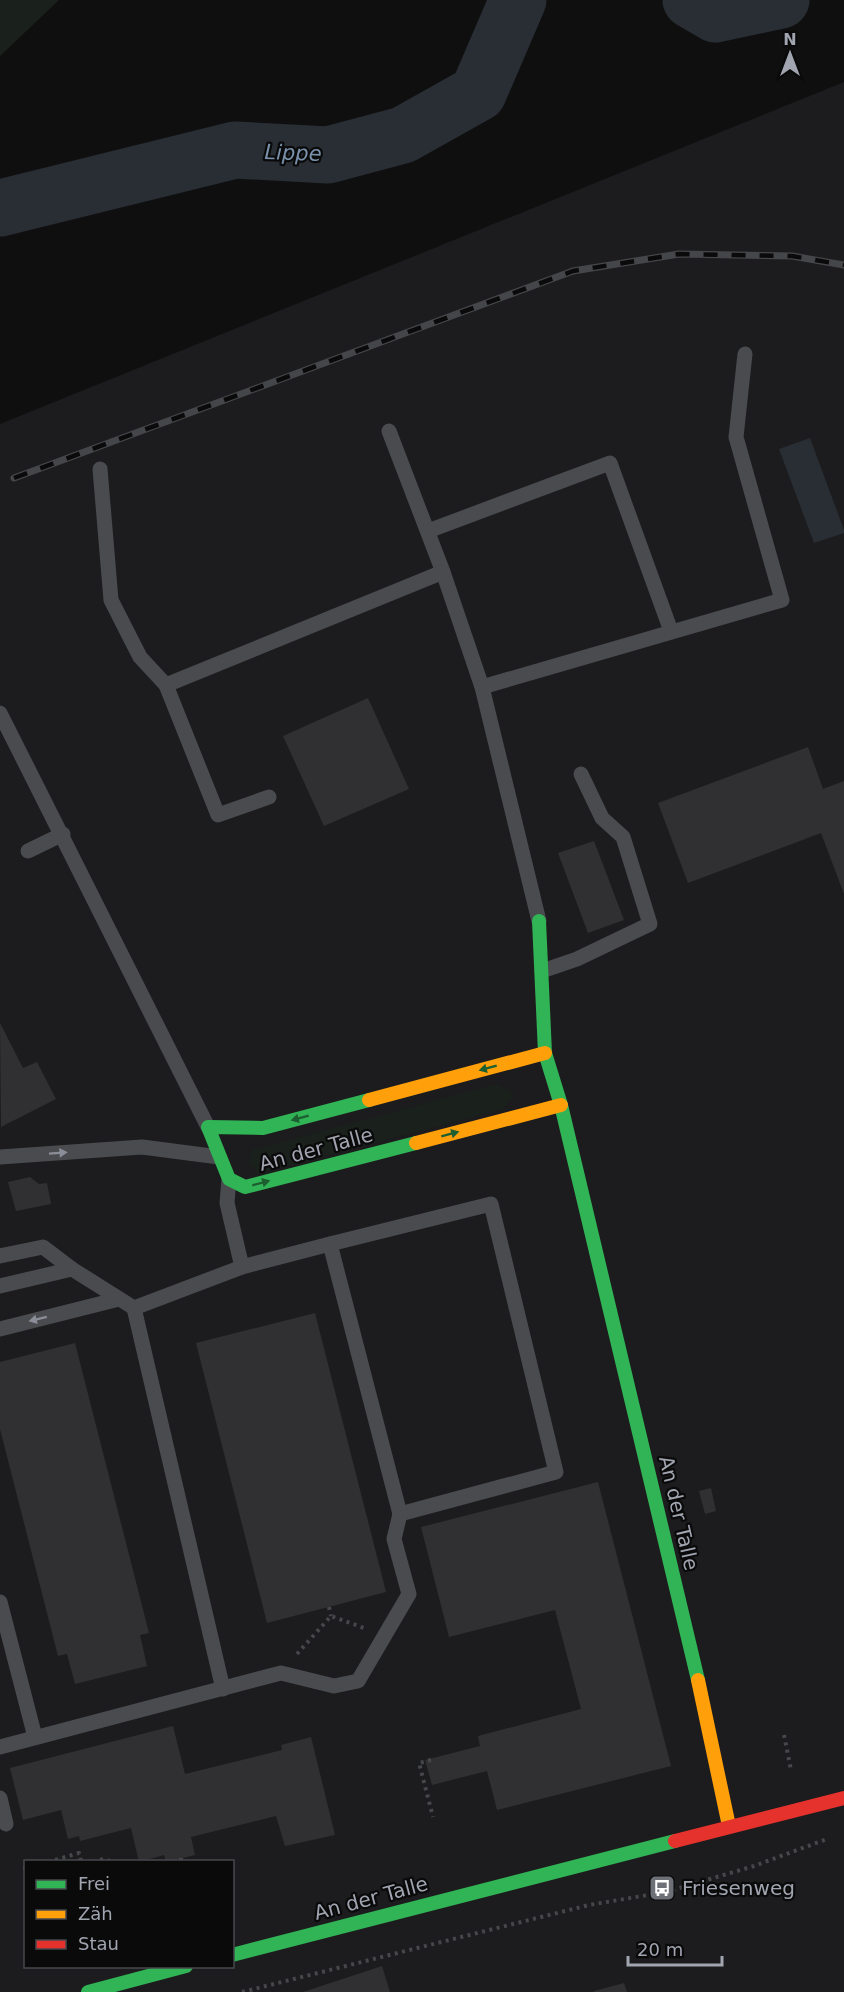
<svg xmlns="http://www.w3.org/2000/svg" width="844" height="1992" font-family="'DejaVu Sans',sans-serif">
<style>
.built{fill:#1c1c1e;fill-rule:evenodd}
.green{fill:#1a201b}
.water{fill:#282e34}
.lines{fill:none;stroke-linecap:round;stroke-linejoin:round}
.river{stroke:#282e34;stroke-width:57}
.building{fill:#303032}
.path{stroke:#45474a;stroke-width:4;stroke-dasharray:3 4.5;stroke-linecap:butt}
.lane{stroke:#4a4b4e;stroke-width:15}
.fast{stroke:#30b455;stroke-width:14}
.slow{stroke:#ff9f0a;stroke-width:14}
.jam{stroke:#e5322d;stroke-width:14}
.rail-casing{stroke:#454649;stroke-width:7}
.rail{stroke:#0a0a0b;stroke-width:4.5;stroke-dasharray:14;stroke-linecap:butt}
.oneway{fill:#1d5f30}
.oneway2{fill:#8b8e98}
.labels{text-anchor:middle;stroke-width:4.5;stroke-linejoin:round;paint-order:stroke}
.street-label{font-size:20px;fill:#a1a5b0;stroke:#0a0a0b}
.poi-label{font-size:20px;fill:#a1a5b0;stroke:#0a0a0b;text-anchor:start}
.water-label{font-size:21px;font-style:italic;fill:#7991aa;stroke:#0a0a0b}
</style>
<rect width="100%" height="100%" fill="#0f0f10"/>
<!-- built -->
<path class="built" d="M844,82V1992H0V424ZM26,1862H232V1966H26Z"/>
<!-- green -->
<g class="green">
<polygon points="0,0 59,0 0,56"/>
<polygon points="497,1084 515,1094 503,1109 258,1174 249,1163 252,1150"/>
</g>
<!-- water -->
<polygon class="water" points="810,438 844,530 844,533 814,543 779,449"/>
<g class="lines">
<!-- river -->
<g class="river">
<polyline points="691,0 715,14 781,0"/>
<polyline points="0,208 235,150 328,155 403,135 478,93 518,0"/>
</g>
</g>
<!-- building -->
<g class="building">
<polygon points="368,698 409,789 324,826 283,736"/>
<polygon points="808,747 823,789 844,781 844,894 821,833 688,883 658,803"/>
<polygon points="594,841 624,920 588,933 558,853"/>
<polygon points="0,1023 23,1068 37,1062 56,1099 1,1127"/>
<polygon points="30,1177 39,1184 47,1183 51,1204 16,1211 8,1182"/>
<polygon points="315,1313 386,1592 267,1623 196,1343"/>
<polygon points="75,1343 149,1633 140,1635 147,1666 75,1684 67,1654 58,1656 0,1429 0,1362"/>
<polygon points="598,1482 671,1766 497,1810 487,1771 432,1785 425,1760 480,1746 478,1736 581,1709 555,1610 449,1637 421,1527"/>
<polygon points="711,1488 716,1511 705,1514 699,1491"/>
<polygon points="173,1726 185,1774 282,1750 281,1745 311,1737 335,1835 285,1846 276,1816 191,1837 195,1855 166,1862 164,1855 139,1862 131,1828 80,1841 79,1836 68,1839 61,1810 23,1820 10,1768"/>
<polygon points="382,1966 390,1992 303,1992"/>
<polygon points="624,1983 627,1992 594,1992 594,1991"/>
</g>
<g class="lines">
<!-- path -->
<g class="path">
<polyline points="329,1607 331,1616"/>
<polyline points="297,1654 331,1616 364,1628"/>
<polyline points="784,1735 791,1770"/>
<polyline points="431,1760 419,1763 433,1817"/>
<polyline points="181,1858 181,1862"/>
<polyline points="48,1862 79,1853 80,1859 86,1862"/>
<polyline points="93,1862 104,1859 113,1862"/>
<polyline points="189,1862 194,1862"/>
<polyline points="23,1868 26,1868"/>
<polyline points="242,1992 589,1905 666,1892 754,1866 827,1839"/>
</g>
<!-- lane -->
<g class="lane">
<polyline points="389,431 443,572 482,687 539,921"/>
<polyline points="100,469 111,600 140,657 166,685"/>
<polyline points="428,531 610,463 671,631"/>
<polyline points="482,687 782,600 736,437 745,354"/>
<polyline points="0,713 208,1127"/>
<polyline points="269,797 218,815 166,685 443,572"/>
<polyline points="28,851 63,834"/>
<polyline points="542,971 577,959 650,924 623,837 602,818 581,774"/>
<polyline points="0,1157 142,1147 219,1157"/>
<polyline points="229,1179 227,1203 242,1267"/>
<polyline points="330,1244 491,1204 556,1472 400,1514"/>
<polyline points="0,1256 43,1247 72,1269"/>
<polyline points="0,1286 72,1269 134,1308 242,1267 330,1244 400,1514 394,1539 409,1594 358,1681 334,1686 281,1673 0,1747"/>
<polyline points="134,1308 223,1689"/>
<polyline points="0,1329 119,1299"/>
<polyline points="0,1602 35,1737"/>
<polyline points="0,1798 6,1824"/>
</g>
<!-- fast -->
<g class="fast">
<polyline points="539,921 545,1053 561,1105 698,1680"/>
<polyline points="369,1100 263,1128 208,1127 229,1179 245,1187 416,1143"/>
<polyline points="232,1955 675,1841"/>
<polyline points="88,1992 186,1966"/>
</g>
<!-- slow -->
<g class="slow">
<polyline points="369,1100 545,1053"/>
<polyline points="416,1143 561,1105"/>
<polyline points="698,1680 729,1826"/>
</g>
<!-- jam -->
<polyline class="jam" points="675,1841 844,1798"/>
<!-- rail casing -->
<g class="rail-casing">
<polyline id="rail" points="14,478 573,271 679,254 792,256 844,265"/>
</g>
<!-- rail -->
<use href="#rail" class="rail"/>
</g>
<!-- one-way arrows -->
<defs><path id="oneway-solid" d="M-6-.8H1V-3.2L6.5 0L1 3.2V.8H-6Z" transform="scale(1.5)"/></defs>
<g class="oneway">
<use href="#oneway-solid" transform="translate(488 1068) rotate(165)"/>
<use href="#oneway-solid" transform="translate(300 1118) rotate(165)"/>
<use href="#oneway-solid" transform="translate(450 1134) rotate(-15)"/>
<use href="#oneway-solid" transform="translate(261 1183) rotate(-15)"/>
</g>
<g class="oneway2">
<use href="#oneway-solid" transform="translate(58 1153) rotate(-4)"/>
<use href="#oneway-solid" transform="translate(38 1319) rotate(166)"/>
</g>
<!-- icons -->
<defs>
<g id="bus-square" transform="scale(1.35)"><rect x="-9" y="-9" width="18" height="18" rx="4" fill="#6e7078" stroke="#0a0a0b"/><path d="M-5-6H5V4H4V6H2V4H-2V6H-4V4H-5ZM-3.5-4V0h7V-4ZM-3.5 1.2v1.5H-2V1.2ZM2 1.2v1.5H3.5V1.2Z" fill="#fff"/></g>
</defs>
<g fill-rule="evenodd">
<use href="#bus-square" x="662" y="1888"/>
</g>
<g class="labels">
<!-- street labels -->
<g class="street-label">
<text transform="translate(316 1149) rotate(-15)" y="7">An der Talle</text>
<text transform="translate(679 1513) rotate(77)" y="7">An der Talle</text>
<text transform="translate(371 1898) rotate(-15)" y="7">An der Talle</text>
</g>
<!-- poi labels -->
<g class="poi-label">
<text x="682" y="1895">Friesenweg</text>
</g>
<!-- water labels -->
<g class="water-label">
<text transform="translate(293 153) rotate(2)" y="7">Lippe</text>
</g>
</g>
<!-- legend -->
<rect x="24" y="1860" width="210" height="108" fill="#0a0a0b" stroke="#46484d" stroke-width="1.5"/>
<rect x="36" y="1880" width="30" height="9" fill="#30b455" stroke="#46484d" stroke-width="1.5"/>
<text x="78" y="1890" font-size="18" fill="#a1a5b0">Frei</text>
<rect x="36" y="1910" width="30" height="9" fill="#ff9f0a" stroke="#46484d" stroke-width="1.5"/>
<text x="78" y="1920" font-size="18" fill="#a1a5b0">Zäh</text>
<rect x="36" y="1940" width="30" height="9" fill="#e5322d" stroke="#46484d" stroke-width="1.5"/>
<text x="78" y="1950" font-size="18" fill="#a1a5b0">Stau</text>
<!-- north arrow -->
<g transform="translate(790 54)" stroke="#0a0a0b" stroke-width="4.5" paint-order="stroke">
<path d="M0-4.5L10 22L0 15L-10 22Z" fill="#a1a5b0"/>
<text y="-9" font-size="16" font-weight="bold" text-anchor="middle" fill="#a1a5b0">N</text>
</g>
<!-- scale -->
<path d="M628 1956v9h94v-9" fill="none" stroke="#a1a5b0" stroke-width="3"/>
<text x="637" y="1956" font-size="18" fill="#a1a5b0" stroke="#0a0a0b" stroke-width="4.5" paint-order="stroke">20 m</text>
</svg>
